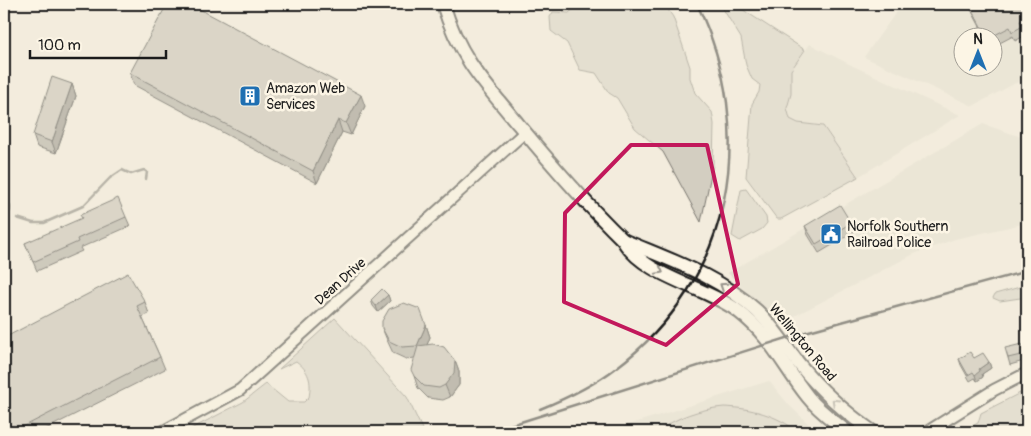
<svg xmlns="http://www.w3.org/2000/svg" width="1031" height="436" font-family="Pangolin,sans-serif">
<style>
.built{fill:#e3ddcf;fill-rule:evenodd}
.green{fill:#d3cec1;stroke:#78756e}
.lines{fill:none;stroke-linecap:round;stroke-linejoin:round}
.stream{stroke:#716e68;stroke-width:2.5}
.minor-casing{stroke:#1c1c1c;stroke-width:14}
.major-casing{stroke:#1c1c1c;stroke-width:16}
.minor{stroke:#fcf5e5;stroke-width:10}
.major{stroke:#fcf5e5;stroke-width:12}
.rail{stroke:#1c1c1c;stroke-width:2.5}
.wall{fill:#a39f96;stroke:#1c1c1c}
.shaded-wall{fill:#85827a;stroke:#1c1c1c}
.building{fill:#beb9ae;stroke:#1c1c1c}
.oneway{stroke:#97938b}
.marked{fill:none;stroke:#c2185b;stroke-width:4;stroke-linejoin:round}
.labels{text-anchor:middle;stroke-width:5;stroke-linejoin:round;paint-order:stroke}
.poi-label{font-size:14px;fill:#1c1c1c;stroke:#fcf5e5;text-anchor:start}
.street-label{font-size:14px;fill:#1c1c1c;stroke:#fcf5e5}
</style>
<rect width="100%" height="100%" fill="#f3ecdd"/>
<filter id="ink" filterUnits="userSpaceOnUse"><feTurbulence type="fractalNoise" baseFrequency=".02" numOctaves="2"/><feDisplacementMap in="SourceGraphic" scale="10" xChannelSelector="R" yChannelSelector="G"/><feConvolveMatrix kernelMatrix="1 2 1 2 8 2 1 2 1" color-interpolation-filters="sRGB"/></filter>
<g filter="url(#ink)">
<!-- built -->
<g class="built">
<path d="M902,4H1027V77L973,106L864,57ZM964,38H994V68H964Z"/>
<polygon points="810,44 853,66 960,115 858,177 823,126 798,123 790,119 787,108 791,94 791,70"/>
<polygon points="983,124 1027,139 1027,223 955,239 914,254 779,324 728,273"/>
<polygon points="769,381 789,405 817,432 605,432"/>
</g>
<!-- green -->
<g class="green">
<polygon points="579,4 664,4 673,17 690,67 690,78 695,93 712,112 714,124 713,165 701,222 663,152 635,128 617,98 609,93 596,73 580,70 567,43 551,31 550,17 553,12 569,13"/>
<polygon points="720,4 734,4 805,50 791,70 791,94 787,108 790,119 798,123 823,126 858,177 781,219 777,219 746,177 752,104 759,92 760,85 752,79 746,65 741,38"/>
<polygon points="746,189 766,217 767,223 762,229 740,241 732,236 741,190"/>
<polygon points="1027,285 1027,297 1000,301 993,298 995,294"/>
<path d="M335,318L407,397L422,429L415,432H185L243,402L266,384L288,402H304L309,397C312,381 309,371 296,361L279,369Z"/>
<polygon points="1020,393 1027,402 1027,432 970,432 968,428 978,423 981,413"/>
<path d="M724,407C751,408 777,415 798,432H657C676,417 700,409 724,407Z"/>
</g>
<g class="lines">
<!-- stream -->
<polyline class="stream" points="17,218 33,223 44,223 83,206 110,178 122,170 131,174 144,170 147,172 146,179"/>
<!-- minor casing -->
<g class="minor-casing">
<g id="minor">
<polyline points="4,207 4,209"/>
<polyline points="162,432 240,390 525,132"/>
<polyline points="927,432 994,390 1027,373"/>
</g>
</g>
<!-- major casing -->
<g class="major-casing">
<g id="major">
<path d="M443,4C459,57 484,83 519,125C552,165 586,204 623,240C644,277 705,286 738,311C772,337 783,366 808,397C819,411 834,421 847,432"/>
<path d="M623,240C670,260 719,276 757,311C774,327 786,348 800,365C821,391 846,413 873,432"/>
</g>
</g>
<!-- minor -->
<use href="#minor" class="minor"/>
<!-- major -->
<use href="#major" class="major"/>
<!-- rail -->
<g class="rail">
<path d="M540,409C567,398 593,386 616,368C733,280 759,132 697,4"/>
<polyline points="489,432 809,331 1027,271"/>
</g>
</g>
<!-- wall -->
<g class="wall">
<polygon points="968,4 1027,4 1027,28 1024,30 1026,35 1015,41 1013,36 994,46 994,38 986,38"/>
<polygon points="130,73 365,106 351,135 342,132 317,183 134,85"/>
<polygon points="72,84 76,96 56,153 37,147 33,135"/>
<polygon points="126,217 130,226 80,248 82,251 37,271 25,243"/>
<polygon points="851,223 854,232 819,253 808,235 805,226"/>
<polygon points="388,295 390,301 378,312 373,306 371,300"/>
<polygon points="145,302 149,314 142,317 160,357 165,369 40,432 4,432 4,338"/>
<polygon points="426,325 430,337 427,345 455,361 459,372 459,385 450,397 443,400 428,398 418,388 414,376 415,358 406,359 393,353 387,340 382,328"/>
<polygon points="1024,350 1027,360 1010,365 1008,358"/>
<polygon points="974,358 989,362 991,368 982,374 983,377 977,381 975,378 970,381 961,365 959,359"/>
</g>
<!-- shaded-wall -->
<g class="shaded-wall">
<polygon points="72,84 76,96 56,153 52,142"/>
<polygon points="361,95 365,106 351,135 346,123"/>
<polygon points="338,120 342,132 317,183 313,171"/>
<polygon points="388,295 390,301 378,312 376,306"/>
<polygon points="426,325 430,337 422,358 417,346"/>
<polygon points="455,361 459,372 459,385 450,397 445,385"/>
<polygon points="989,362 991,368 982,374 983,377 977,381 975,375 979,369"/>
</g>
<!-- building -->
<g class="building">
<polygon points="167,4 190,4 361,95 346,123 338,120 313,171 130,73"/>
<polygon points="969,4 1027,4 1027,18 1020,21 1023,26 1012,32 1010,27 989,38 987,38"/>
<polygon points="52,77 72,84 52,142 33,135"/>
<polygon points="118,198 126,217 77,239 78,242 33,262 25,243 82,218 80,215"/>
<polygon points="840,205 851,223 816,244 805,226"/>
<polygon points="128,273 145,302 137,306 160,357 13,432 4,432 4,338"/>
<polygon points="382,289 388,295 376,306 371,300"/>
<polygon points="404,303 420,309 426,325 417,346 402,347 389,341 382,328 382,321 389,309"/>
<polygon points="433,344 444,347 455,361 454,373 445,385 439,388 424,386 414,376 411,370 418,346"/>
<polygon points="1022,344 1025,354 1008,358 1005,348"/>
<polygon points="970,352 974,358 983,353 989,362 979,369 980,371 975,375 973,372 968,375 959,359"/>
</g>
<!-- one-way arrows -->
<defs><path id="oneway-chevron" d="M-2-3.5L2.5 0L-2 3.5" fill="none" stroke-width="1.6" stroke-linecap="round" stroke-linejoin="round" transform="scale(1.25)"/></defs>
<g class="oneway">
<use href="#oneway-chevron" transform="translate(660 271) rotate(27)"/>
<use href="#oneway-chevron" transform="translate(723 286) rotate(-147)"/>
<use href="#oneway-chevron" transform="translate(835 402) rotate(-137)"/>
</g>
</g>
<!-- marked area -->
<path d="M0 0H1031V436H0ZM631,145H707L738,284L666,345L564,302L565,213Z" fill="#f3ecdd" fill-opacity=".55" fill-rule="evenodd"/>
<path class="marked" d="M631,145H707L738,284L666,345L564,302L565,213Z"/>
<!-- icons -->
<defs>
<g id="building-square" transform="scale(1.125)"><rect x="-9" y="-9" width="18" height="18" rx="4" fill="#1f6fb2" stroke="#fcf5e5"/><path d="M-4-6H4V6H1V3H-1V6H-4ZM-2.5-4.3h1.7v1.8h-1.7ZM.8-4.3h1.7v1.8H.8ZM-2.5-1h1.7V.8h-1.7ZM.8-1h1.7V.8H.8Z" fill="#fff"/></g>
<g id="civic-square" transform="scale(1.125)"><rect x="-9" y="-9" width="18" height="18" rx="4" fill="#1f6fb2" stroke="#fcf5e5"/><path d="M-.6-6.5H3V-4.5H.6V-3L4-1V1h2V6H-6V1h2V-1L-.6-3ZM-1.2 2.5V6h2.4V2.5Z" fill="#fff"/></g>
</defs>
<g fill-rule="evenodd">
<use href="#building-square" x="250" y="96"/>
<use href="#civic-square" x="831" y="234"/>
</g>
<g class="labels">
<!-- poi labels -->
<g class="poi-label">
<text x="266" y="93">Amazon Web<tspan x="266" dy="16">Services</tspan></text>
<text x="847" y="231">Norfolk Southern<tspan x="847" dy="16">Railroad Police</tspan></text>
</g>
<!-- street labels -->
<g class="street-label">
<text transform="translate(340 281) rotate(-42)" y="5">Dean Drive</text>
<text transform="translate(803 342) rotate(50)" y="5">Wellington Road</text>
</g>
</g>
<!-- margin -->
<rect width="1031" height="436" fill="none" stroke="#fcf5e5" stroke-width="20"/>
<rect x="10" y="10" width="1011" height="416" fill="none" stroke="#1c1c1c" stroke-width="2" filter="url(#ink)"/>
<!-- north arrow -->
<g transform="translate(978 52)"><circle r="24" fill="#fcf5e5" stroke="#a29e95"/>
<path d="M0-4L9 19L0 12L-9 19Z" fill="#1f6fb2"/>
<text y="-8" font-size="14" font-weight="bold" text-anchor="middle" fill="#1c1c1c">N</text>
</g>
<!-- scale -->
<path d="M30 50v8h136v-8" fill="none" stroke="#1c1c1c" stroke-width="2.5"/>
<text x="38" y="50" font-size="15" fill="#1c1c1c" stroke="#fcf5e5" stroke-width="4" paint-order="stroke">100 m</text>
</svg>
